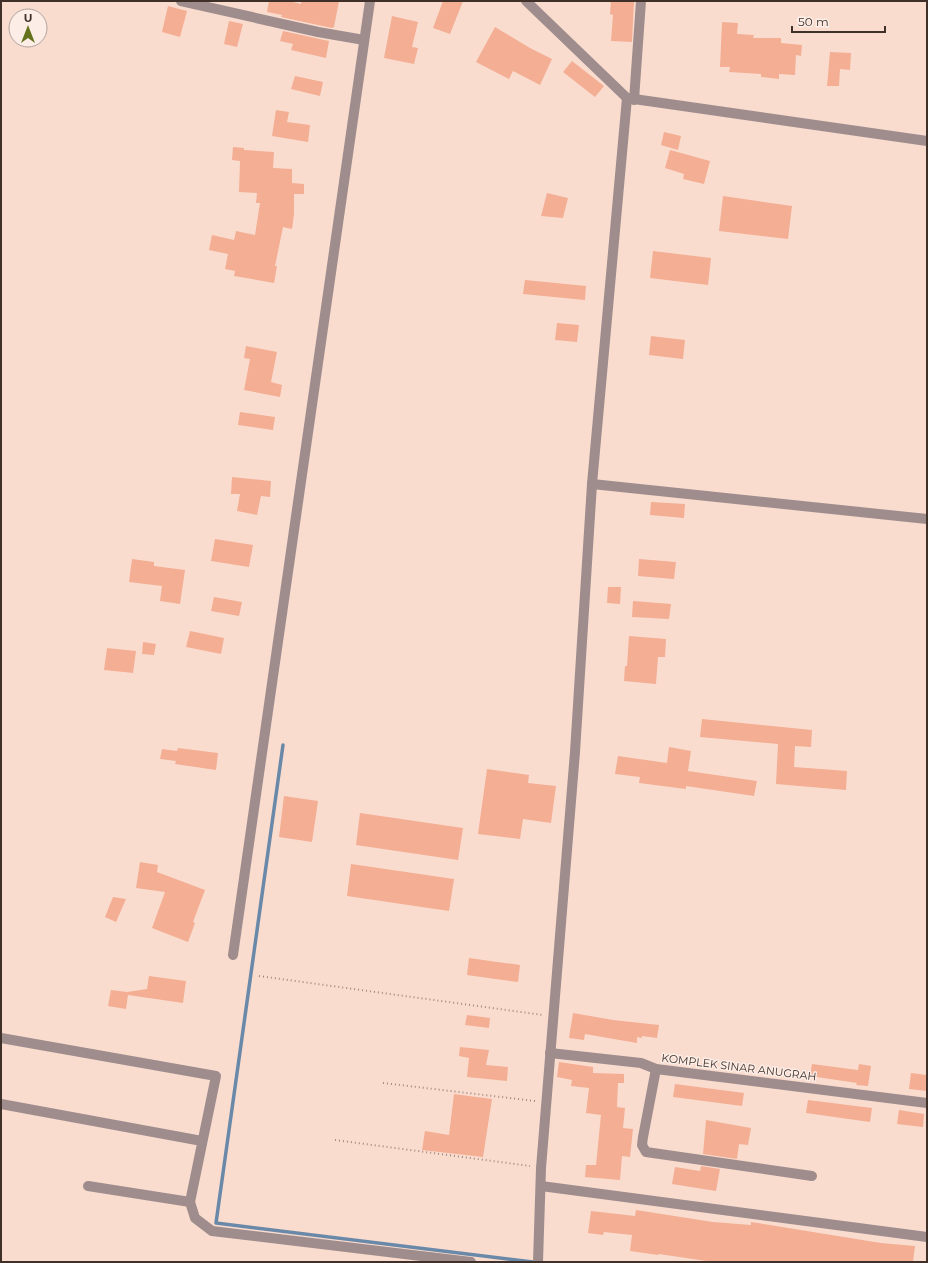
<svg xmlns="http://www.w3.org/2000/svg" width="928" height="1263" font-family="Montserrat,sans-serif">
<style>
.lines{fill:none;stroke-linecap:round;stroke-linejoin:round}
.stream{stroke:#6a89a9;stroke-width:3.5}
.building{fill:#f3ae94}
.path{stroke:#a08a7f;stroke-width:2;stroke-dasharray:1 3;stroke-linecap:butt}
.minor{stroke:#9f8d8d;stroke-width:10}
.labels{text-anchor:middle;stroke-width:3;stroke-linejoin:round;paint-order:stroke}
.street-label{font-size:11px;fill:#3f312a;stroke:#fcede6}
</style>
<rect width="100%" height="100%" fill="#fadccf"/>
<g class="lines">
<!-- stream -->
<polyline class="stream" points="283,745 216,1223 533,1262"/>
</g>
<!-- building -->
<g class="building">
<polygon points="269,1 289,1 301,4 301,1 339,1 334,27 332,28 281,17 282,15 267,12"/>
<polygon points="443,1 463,1 450,34 433,28"/>
<polygon points="611,1 634,1 632,42 611,41 613,15 610,14"/>
<polygon points="168,6 187,11 180,37 162,32"/>
<polygon points="392,16 418,22 412,47 418,48 414,64 384,58"/>
<polygon points="229,21 243,24 237,47 224,44"/>
<polygon points="722,22 738,23 737,34 754,35 753,38 781,38 781,43 802,45 801,56 796,55 795,75 779,74 779,79 761,77 761,74 729,72 730,67 720,67"/>
<polygon points="495,27 530,48 552,59 540,85 513,71 509,79 476,62"/>
<polygon points="283,31 329,41 326,58 291,50 293,44 280,41"/>
<polygon points="830,52 851,53 850,70 840,69 839,86 827,86"/>
<polygon points="572,61 604,86 595,97 563,72"/>
<polygon points="295,76 323,82 320,96 291,89"/>
<polygon points="276,110 289,112 287,122 310,125 308,142 272,136"/>
<polygon points="664,132 681,136 678,150 661,145"/>
<polygon points="233,147 244,148 244,150 274,152 273,168 292,169 292,183 304,184 304,194 294,194 294,214 292,229 283,227 275,266 277,266 274,283 234,276 235,271 225,269 228,254 209,250 212,235 234,240 236,231 255,235 260,203 256,203 257,193 239,192 240,161 232,160"/>
<polygon points="670,150 710,161 704,184 683,179 684,174 665,168"/>
<polygon points="547,193 568,198 563,218 541,216"/>
<polygon points="723,196 792,206 788,239 719,231"/>
<polygon points="653,251 711,258 708,285 650,278"/>
<polygon points="525,280 586,286 585,300 523,294"/>
<polygon points="557,323 579,325 577,342 555,340"/>
<polygon points="651,336 685,340 683,359 649,355"/>
<polygon points="246,346 277,352 271,382 282,385 280,397 244,390 250,359 244,358"/>
<polygon points="240,412 275,417 273,430 238,425"/>
<polygon points="232,477 271,481 270,497 261,496 257,515 237,511 240,494 231,494"/>
<polygon points="651,502 685,504 684,518 650,515"/>
<polygon points="215,539 253,545 249,567 211,561"/>
<polygon points="132,559 154,562 154,566 185,570 180,604 160,601 162,586 129,582"/>
<polygon points="639,559 676,562 674,579 638,576"/>
<polygon points="608,587 621,587 620,604 607,603"/>
<polygon points="214,597 242,602 239,616 211,611"/>
<polygon points="633,601 671,604 669,619 632,617"/>
<polygon points="190,631 224,638 221,654 186,647"/>
<polygon points="629,636 666,639 665,657 658,657 656,684 624,681 625,666 627,666"/>
<polygon points="143,642 156,644 154,655 142,654"/>
<polygon points="107,648 136,651 133,673 104,670"/>
<polygon points="702,719 812,730 811,747 795,746 794,767 847,771 846,790 776,784 778,744 700,737"/>
<polygon points="669,747 691,751 688,771 757,781 754,796 686,786 686,789 639,783 640,777 615,774 618,756 667,763"/>
<polygon points="178,748 218,753 216,770 175,764 176,761 160,759 162,749 177,751"/>
<polygon points="487,769 529,775 528,783 556,786 551,823 523,819 520,839 478,834"/>
<polygon points="284,796 318,801 312,842 279,837"/>
<polygon points="360,813 463,828 458,860 356,845"/>
<polygon points="140,862 158,865 157,872 205,890 193,922 195,923 188,942 152,928 165,892 136,888"/>
<polygon points="351,864 454,879 449,911 347,896"/>
<polygon points="113,897 126,899 116,922 105,917"/>
<polygon points="469,958 520,965 518,982 467,975"/>
<polygon points="149,976 186,981 183,1003 128,995 126,1009 108,1006 111,990 127,992 147,989"/>
<polygon points="573,1013 613,1020 659,1025 657,1038 642,1036 642,1038 637,1037 637,1043 585,1034 584,1040 569,1038"/>
<polygon points="467,1015 490,1018 489,1028 465,1025"/>
<polygon points="460,1047 489,1050 486,1065 508,1067 507,1081 467,1077 469,1058 459,1056"/>
<polygon points="559,1062 593,1067 593,1073 624,1074 624,1083 618,1083 617,1107 625,1108 623,1128 633,1129 630,1157 622,1156 620,1180 585,1177 586,1165 596,1165 601,1115 586,1113 589,1088 571,1086 572,1080 557,1077"/>
<polygon points="812,1064 858,1070 859,1064 871,1066 868,1086 856,1085 857,1083 810,1076"/>
<polygon points="911,1073 927,1075 927,1091 909,1089"/>
<polygon points="675,1084 744,1093 742,1106 673,1097"/>
<polygon points="454,1094 492,1099 483,1157 422,1150 425,1131 449,1135"/>
<polygon points="808,1100 872,1108 870,1122 806,1113"/>
<polygon points="899,1110 924,1114 923,1127 897,1124"/>
<polygon points="706,1120 751,1128 748,1145 739,1144 737,1159 703,1154"/>
<polygon points="701,1166 720,1169 716,1191 672,1184 675,1167 700,1171"/>
<polygon points="636,1210 713,1222 751,1225 751,1222 881,1243 915,1246 913,1262 713,1262 659,1254 658,1255 630,1251 632,1235 604,1232 603,1235 588,1233 591,1211 635,1216"/>
</g>
<g class="lines">
<!-- path -->
<g class="path">
<polyline points="259,976 543,1015"/>
<polyline points="383,1083 535,1101"/>
<polyline points="335,1140 530,1166"/>
</g>
<!-- minor -->
<g class="minor">
<polyline points="181,1 318,32 364,40"/>
<polyline points="526,1 627,98 927,141"/>
<polyline points="634,100 641,1"/>
<polyline points="592,484 927,519"/>
<polyline points="233,955 370,1"/>
<polyline points="1,1038 216,1076 190,1202 195,1218 212,1231 471,1262"/>
<polyline points="550,1053 641,1063 656,1069 927,1103"/>
<polyline points="656,1069 643,1137 642,1145 646,1152 812,1176"/>
<polyline points="1,1104 202,1141"/>
<polyline points="88,1186 190,1202"/>
<polyline points="541,1186 927,1237"/>
<polyline points="538,1262 541,1168 575,752 592,484 627,98"/>
</g>
</g>
<g class="labels">
<!-- street labels -->
<g class="street-label">
<text transform="translate(739 1067) rotate(7)" y="4">KOMPLEK SINAR ANUGRAH</text>
</g>
</g>
<!-- border -->
<rect width="928" height="1263" fill="none" stroke="#3f312a" stroke-width="4"/>
<!-- north arrow -->
<g transform="translate(28 28)"><circle r="19" fill="#fcede6" stroke="#b0a29b"/>
<path d="M0-3L7 15L0 10L-7 15Z" fill="#65721d"/>
<text y="-6" font-size="11" font-weight="bold" text-anchor="middle" fill="#3f312a">U</text>
</g>
<!-- scale -->
<path d="M792 26v6h93v-6" fill="none" stroke="#3f312a" stroke-width="2"/>
<text x="798" y="26" font-size="12" fill="#3f312a" stroke="#fcede6" stroke-width="3" paint-order="stroke">50 m</text>
</svg>
